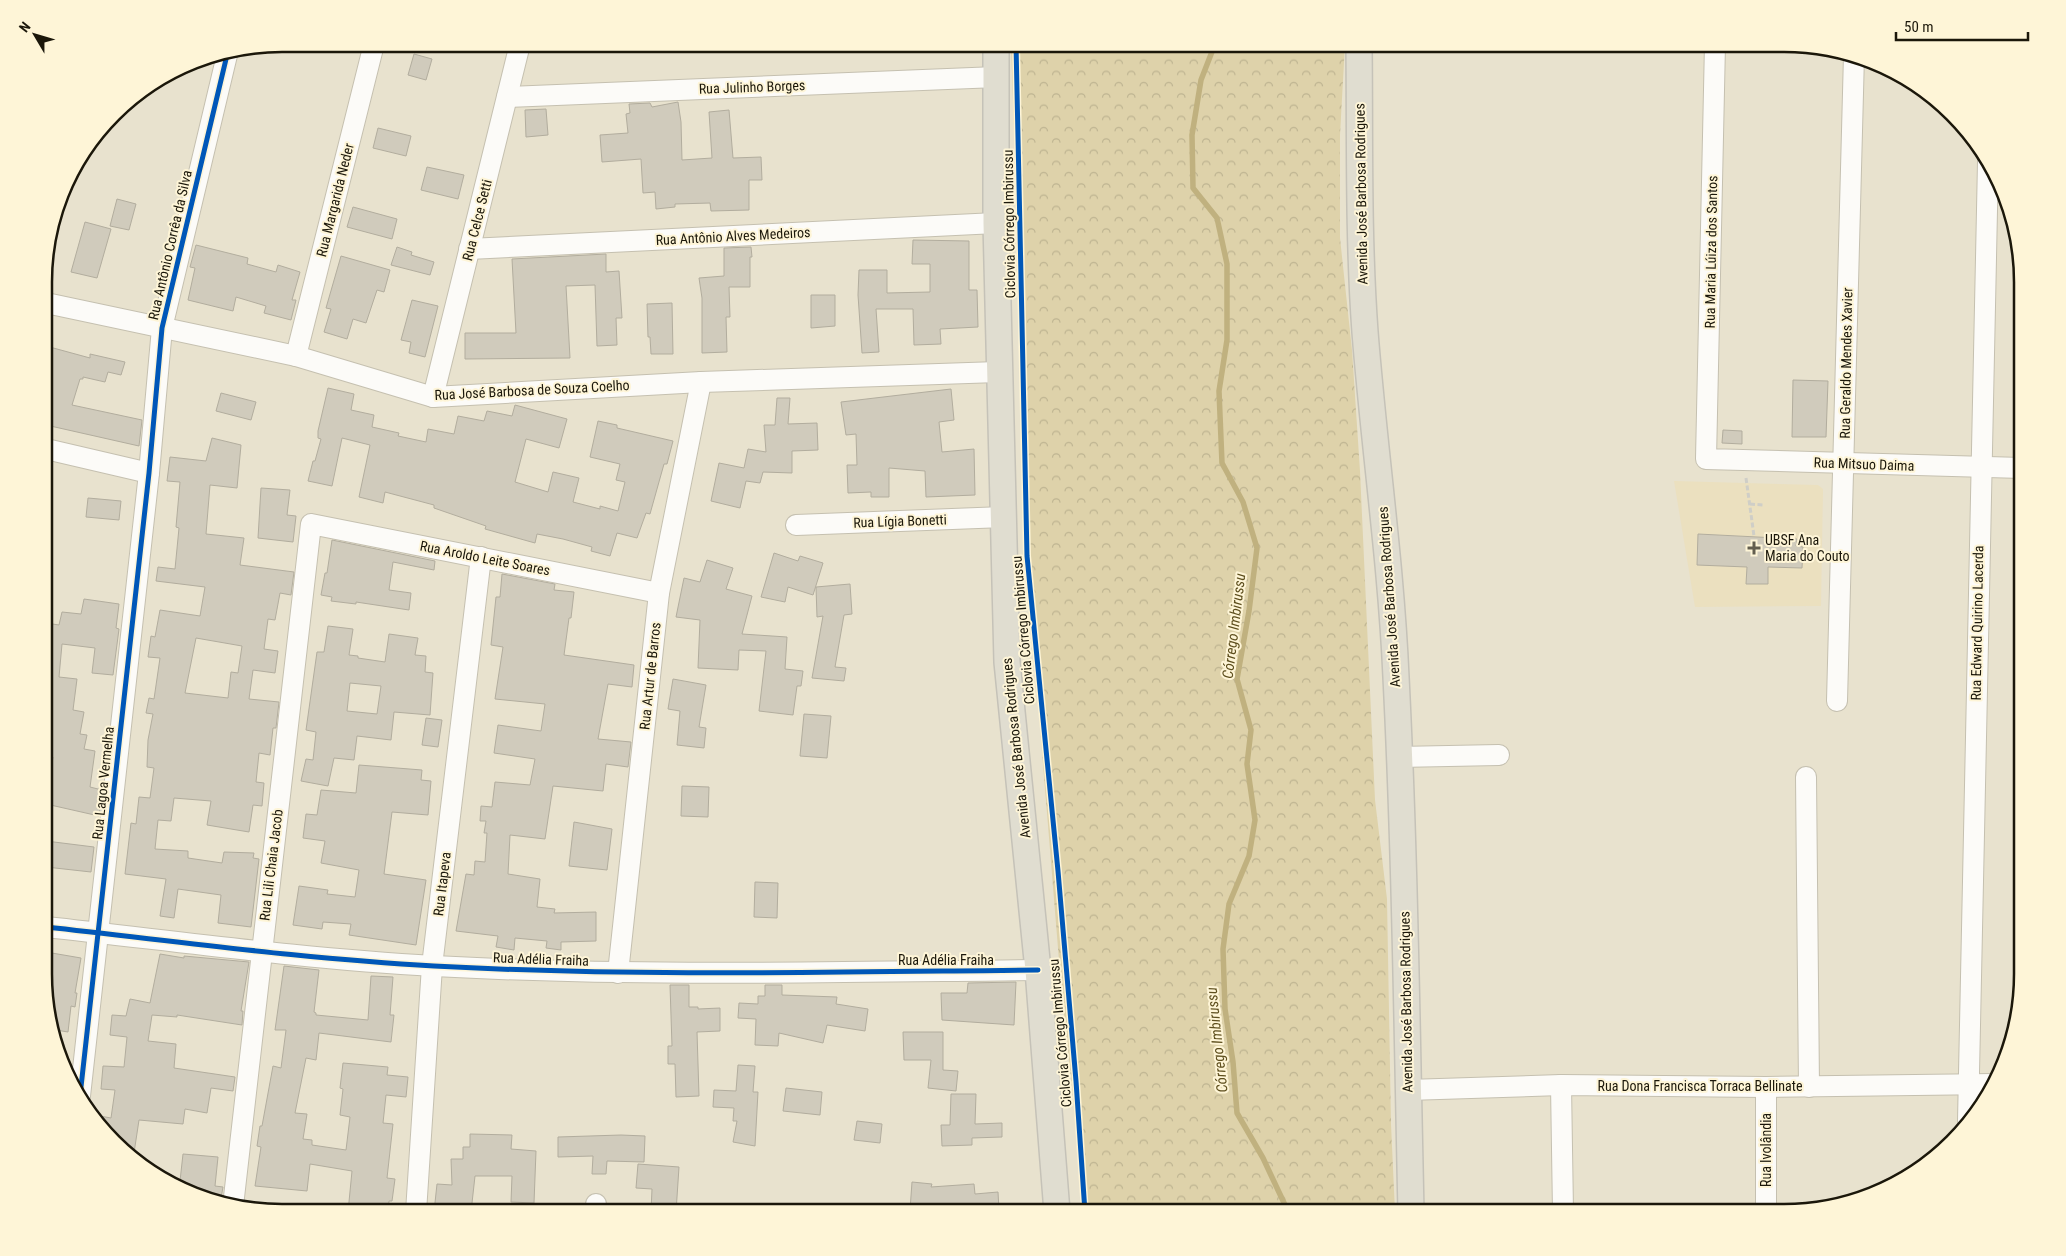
<svg xmlns="http://www.w3.org/2000/svg" width="2066" height="1256" font-family="'Roboto Condensed',sans-serif">
<style>
.built{fill:#ebe0bf}
.park{fill:url(#park-crowns)}
.lines{fill:none;stroke-linecap:round;stroke-linejoin:round}
.stream{stroke:#c0b17f;stroke-width:5.5}
.building{fill:#d0cbbc;stroke:#b2ad9e;fill-rule:evenodd}
.minor-casing{stroke:#c5c0b0;stroke-width:22}
.major-casing{stroke:#c5c2b8;stroke-width:28}
.path{stroke:#cfcec7;stroke-width:3;stroke-dasharray:5 2.5;stroke-linecap:butt}
.minor{stroke:#fcfbf8;stroke-width:20}
.major{stroke:#e0ddd0;stroke-width:25}
.cycleway-casing{stroke:#fef5d7;stroke-width:8}
.cycleway{stroke:#0057b8;stroke-width:5}
.poi-dot{fill:#635e4f;stroke:#fef5d7;stroke-width:2}
.labels{text-anchor:middle;stroke-width:4;stroke-linejoin:round;paint-order:stroke}
.street-label{font-size:14px;fill:#1b170a;stroke:#fef5d7}
.poi-label{font-size:14px;fill:#1b170a;stroke:#fef5d7;text-anchor:start}
.water-label{font-size:15px;font-style:italic;fill:#5e4f1e;stroke:#fef5d7}
.rim{fill:none;stroke:#1b170a;stroke-width:2.5}
</style>
<defs>
<pattern id="park-crowns" width="20" height="18" patternUnits="userSpaceOnUse" patternTransform="scale(1.25)"><rect width="20" height="18" fill="#ded2aa"/><path d="M2 6a3 3 0 1 1 6 0M12 15a3 3 0 1 1 6 0" fill="none" stroke="#beb491"/></pattern>
</defs>
<rect width="100%" height="100%" fill="#e8e2ce"/>
<!-- built -->
<polygon class="built" points="1674,481 1818,485 1823,489 1821,606 1695,607"/>
<!-- park -->
<polygon class="park" points="1011,44 1345,44 1340,135 1340,238 1352,350 1360,471 1375,800 1387,899 1391,1124 1395,1212 1085,1212 1061,985 1034,653 1028,539"/>
<g class="lines">
<!-- stream -->
<polyline class="stream" points="1215,44 1201,80 1192,135 1193,188 1217,218 1227,264 1227,340 1219,391 1222,463 1243,502 1257,548 1249,611 1237,679 1251,730 1247,764 1255,820 1249,856 1229,904 1223,949 1225,1009 1233,1062 1237,1113 1263,1158 1285,1205 1286,1212"/>
</g>
<!-- building -->
<g class="building">
<polygon points="414,54 432,59 426,80 408,75"/>
<polygon points="678,102 681,122 682,160 712,158 709,112 729,110 733,158 761,157 762,180 749,180 749,210 711,211 710,203 675,204 675,207 656,209 655,192 643,193 641,159 602,162 600,135 628,133 626,114 630,113 629,104 650,103 652,107"/>
<polygon points="546,109 548,135 526,137 525,110"/>
<polygon points="378,128 411,136 406,156 373,148"/>
<polygon points="427,167 464,175 458,199 421,190"/>
<polygon points="117,199 136,204 129,230 110,226"/>
<polygon points="353,207 397,219 392,239 347,227"/>
<polygon points="85,222 111,229 97,278 71,272"/>
<polygon points="913,240 969,241 969,290 977,290 978,327 940,329 941,344 914,345 913,309 876,309 879,352 862,353 858,295 859,270 887,270 887,293 930,292 930,264 912,264"/>
<polygon points="196,245 248,258 247,264 276,272 278,265 300,272 292,300 296,300 291,320 264,313 266,306 236,297 233,311 188,300 195,268 190,267"/>
<polygon points="397,247 412,252 411,255 434,262 430,275 391,265"/>
<polygon points="751,247 752,257 750,257 750,287 729,287 730,317 726,317 727,352 702,353 702,298 699,278 724,276 724,248"/>
<polygon points="606,254 606,272 619,271 622,318 616,318 617,345 597,346 595,285 566,286 570,358 465,359 465,333 516,333 512,259"/>
<polygon points="341,256 390,270 384,292 377,290 366,323 353,319 347,339 324,332 331,309 326,308"/>
<polygon points="811,295 835,295 835,326 811,328"/>
<polygon points="412,300 438,306 425,357 409,353 411,342 401,340"/>
<polygon points="672,303 673,354 651,354 650,337 648,337 647,304"/>
<polygon points="46,346 90,358 90,354 125,362 121,375 108,372 105,382 83,377 83,379 80,379 72,405 142,420 139,446 46,425"/>
<polygon points="1793,380 1828,381 1826,437 1792,437"/>
<polygon points="328,388 354,394 351,410 374,415 372,427 399,433 398,436 426,442 428,429 454,434 458,416 484,421 487,411 512,416 515,405 567,419 559,448 526,439 515,482 548,492 553,472 579,478 573,502 600,509 600,506 618,511 625,482 616,480 620,464 590,457 598,421 617,425 617,428 673,441 667,464 664,464 650,514 646,513 637,538 617,533 610,556 591,551 592,547 563,539 537,534 535,543 485,529 486,526 434,508 434,505 385,492 383,503 359,497 370,445 342,438 332,486 308,481 313,461 315,461 321,439 318,438 318,431"/>
<polygon points="951,389 954,420 939,422 942,452 974,449 975,495 926,497 925,471 889,468 889,497 871,497 871,492 848,493 847,465 857,465 856,434 846,435 841,402"/>
<polygon points="221,393 256,402 251,420 216,411"/>
<polygon points="777,398 790,398 788,424 817,423 818,450 792,451 792,473 763,472 760,483 746,481 740,508 711,501 719,463 744,468 748,449 766,452 764,425 775,425"/>
<polygon points="1723,430 1742,431 1742,444 1722,443"/>
<path d="M212,438L241,445L237,488L210,485L206,534L244,538L240,565L294,572L291,595L280,593L275,620L268,619L264,649L278,651L275,673L253,670L249,699L279,702L276,728H273L270,755L259,753L256,782L264,783L262,806L253,805L249,832L207,825L211,801L174,798L171,821L158,820L155,849L188,851V858L222,863L224,852L254,853L253,858L259,859L251,927L218,923L221,895L178,889L174,918L160,916L166,879L125,874L131,823L136,824L139,797L150,798L154,768L147,767L148,740L153,714L146,713L149,698L154,699L160,658L148,657L151,636L155,637L160,610L200,616L205,587L156,581L158,567L175,569L179,528L176,527L180,482L167,481L170,457L206,461ZM196,638L242,646L238,673L231,672L228,698L185,693Z"/>
<polygon points="261,488 290,490 287,515 296,516 293,542 258,538"/>
<polygon points="88,498 121,501 119,520 86,517"/>
<polygon points="1698,534 1797,539 1796,546 1803,547 1802,568 1768,567 1768,584 1746,584 1747,567 1697,565"/>
<polygon points="332,540 435,561 434,570 393,562 389,590 411,593 409,610 356,602 356,604 331,601 332,597 321,595 325,573 327,573"/>
<polygon points="774,553 798,561 800,556 823,563 813,595 788,587 785,602 761,597"/>
<polygon points="707,560 733,568 726,589 752,596 742,634 787,637 785,669 803,671 801,686 797,686 793,715 759,711 766,651 739,650 738,670 698,668 700,620 676,617 684,578 700,582"/>
<polygon points="502,574 555,584 554,590 574,592 571,618 569,618 564,655 634,665 632,687 608,684 598,739 631,742 628,767 606,764 603,791 553,786 545,839 510,835 508,874 540,879 537,907 555,909 554,913 596,912 596,941 561,942 561,950 546,948 547,941 515,938 514,950 496,947 498,936 456,931 466,874 474,875 475,861 485,862 487,833 484,833 486,821 480,821 481,806 492,807 495,782 530,785 535,759 494,753 498,725 541,731 545,704 495,699 503,647 491,645 496,597 500,597"/>
<polygon points="850,584 852,614 844,615 835,667 846,668 844,681 812,678 823,616 817,617 816,587"/>
<polygon points="84,599 119,604 116,628 119,629 113,675 92,673 95,648 62,644 59,677 77,679 73,710 84,712 80,734 87,735 84,749 95,751 90,787 102,790 99,816 46,804 46,784 49,785 53,757 46,756 46,623 59,625 62,612 81,614"/>
<path d="M328,626L353,629L349,655L358,656V658L385,662L389,634L418,638L415,655L426,656L425,672L433,673L430,715L394,712L391,740L357,736L354,760L334,758L328,786L301,781L306,759L313,760L316,732L306,730L317,652H324ZM350,683L381,686L377,714L347,711Z"/>
<polygon points="673,679 706,685 699,727 706,728 704,748 677,745 680,711 668,709"/>
<polygon points="804,714 831,716 827,758 800,756"/>
<polygon points="426,718 442,720 438,747 422,745"/>
<polygon points="359,765 422,770 421,780 431,781 428,815 392,812 384,874 426,880 416,945 349,935 351,924 323,922 322,929 293,925 299,886 328,890 327,894 355,897 359,870 321,863 325,841 303,838 306,814 317,815 321,790 356,793"/>
<polygon points="682,786 709,787 708,817 681,816"/>
<polygon points="574,822 612,829 607,870 569,866"/>
<polygon points="46,841 94,847 91,872 46,867"/>
<polygon points="755,882 778,883 777,918 754,917"/>
<polygon points="46,952 81,958 75,993 77,993 75,1007 71,1006 68,1032 56,1030 46,1004"/>
<polygon points="160,954 184,958 184,956 249,962 241,1011 243,1011 242,1025 177,1015 177,1017 152,1015 148,1041 176,1044 174,1068 235,1077 233,1091 211,1088 207,1113 185,1109 183,1124 139,1120 134,1153 94,1115 111,1118 115,1090 101,1089 103,1066 124,1067 127,1037 110,1035 112,1015 126,1016 130,999 150,1003"/>
<polygon points="284,966 319,970 314,1012 316,1013 316,1015 368,1020 371,976 393,977 390,1015 394,1015 391,1042 319,1033 316,1060 306,1058 295,1113 307,1114 303,1139 312,1140 312,1145 346,1150 350,1117 340,1115 343,1089 340,1088 343,1063 388,1067 387,1075 408,1077 406,1097 386,1095 383,1123 393,1124 387,1178 395,1179 392,1201 389,1201 388,1212 348,1212 352,1171 310,1164 307,1191 255,1186 261,1147 257,1146 260,1126 262,1126 273,1066 281,1068 286,1030 275,1030"/>
<polygon points="1016,982 1014,1025 942,1020 941,993 967,993 968,983"/>
<polygon points="670,985 689,985 689,1007 698,1007 698,1009 720,1008 720,1031 697,1032 699,1096 676,1097 675,1064 668,1064 668,1046 672,1046"/>
<polygon points="765,985 782,985 782,995 837,997 836,1004 868,1009 865,1031 827,1025 823,1043 779,1033 778,1046 755,1045 756,1019 738,1018 739,1003 758,1004 758,996 765,996"/>
<polygon points="903,1032 943,1032 943,1070 958,1071 956,1091 928,1088 931,1060 904,1060"/>
<polygon points="738,1065 755,1066 753,1092 758,1092 755,1146 733,1142 737,1121 733,1121 734,1108 713,1107 714,1090 736,1091"/>
<polygon points="786,1088 822,1092 820,1115 783,1111"/>
<polygon points="951,1094 976,1094 975,1124 1002,1123 1002,1137 972,1138 972,1145 942,1146 941,1125 950,1125"/>
<polygon points="857,1121 882,1124 880,1143 854,1140"/>
<polygon points="470,1134 512,1135 511,1149 536,1151 534,1203 511,1202 512,1176 475,1176 471,1212 434,1212 437,1184 452,1185 451,1159 463,1159 463,1147 470,1147"/>
<polygon points="621,1135 645,1136 644,1162 607,1161 606,1174 592,1174 593,1156 558,1157 558,1137"/>
<polygon points="183,1154 218,1157 215,1186 223,1187 220,1204 176,1185 177,1180 180,1181"/>
<polygon points="638,1164 679,1167 676,1212 651,1212 652,1189 636,1188"/>
<polygon points="912,1182 932,1184 931,1187 974,1184 975,1194 998,1192 999,1210 974,1212 910,1210"/>
</g>
<g class="lines">
<!-- minor casing -->
<g class="minor-casing">
<g id="minor">
<polyline points="1715,44 1706,459 2022,468"/>
<polyline points="507,97 997,77"/>
<polyline points="469,249 996,223"/>
<polyline points="46,303 296,356 433,397 701,382 998,372"/>
<polyline points="296,356 374,44"/>
<polyline points="433,397 520,44"/>
<polyline points="46,449 149,473"/>
<polyline points="796,525 1004,517"/>
<polyline points="1837,701 1854,55"/>
<polyline points="1398,757 1499,755"/>
<polyline points="1806,777 1809,1087"/>
<path d="M46,927C175,941 304,959 434,966C635,977 837,972 1038,970"/>
<polyline points="618,973 659,593 701,382"/>
<polyline points="1561,1085 1563,1212"/>
<polyline points="1766,1087 1766,1212"/>
<polyline points="1408,1090 1561,1085 1766,1087 1993,1084"/>
<polyline points="80,1096 149,473 162,328 227,55"/>
<polyline points="1968,1121 1988,162"/>
<polyline points="596,1204 596,1212"/>
<polyline points="233,1206 311,524 659,593"/>
<polyline points="416,1212 432,966 481,557"/>
</g>
</g>
<!-- major casing -->
<g class="major-casing">
<g id="major">
<polyline points="996,44 996,223 1007,662 1038,970 1057,1212"/>
<path d="M1359,44C1360,139 1358,236 1365,332C1374,447 1391,562 1396,677C1405,855 1407,1034 1411,1212"/>
</g>
</g>
<!-- path -->
<g class="path">
<polyline points="1746,478 1754,536"/>
<polyline points="1750,504 1763,505"/>
</g>
<!-- minor -->
<use href="#minor" class="minor"/>
<!-- major -->
<use href="#major" class="major"/>
<!-- cycleway casing -->
<g class="cycleway-casing">
<g id="cycleway">
<polyline points="1016,44 1027,556 1058,871 1076,1081 1085,1212"/>
<path d="M46,927C175,941 304,959 434,966C635,977 837,972 1038,970"/>
<polyline points="80,1096 149,473 162,328 227,55"/>
</g>
</g>
<!-- cycleway -->
<use href="#cycleway" class="cycleway"/>
</g>
<!-- markers -->
<path class="poi-dot" d="M1751.5 540.5h5v5h5v5h-5v5h-5v-5h-5v-5h5z"/>
<g class="labels">
<!-- street labels -->
<g class="street-label">
<text transform="translate(752 87) rotate(-2)" y="5">Rua Julinho Borges</text>
<text transform="translate(1361 194) rotate(-91)" y="5">Avenida José Barbosa Rodrigues</text>
<text transform="translate(335 200) rotate(-76)" y="5">Rua Margarida Neder</text>
<text transform="translate(477 220) rotate(-76)" y="5">Rua Celce Setti</text>
<text transform="translate(1009 224) rotate(-91)" y="5">Ciclovia Córrego Imbirussu</text>
<text transform="translate(733 236) rotate(-3)" y="5">Rua Antônio Alves Medeiros</text>
<text transform="translate(170 245) rotate(-77)" y="5">Rua Antônio Corrêa da Silva</text>
<text transform="translate(1711 252) rotate(-89)" y="5">Rua Maria Lúiza dos Santos</text>
<text transform="translate(1846 363) rotate(-89)" y="5">Rua Geraldo Mendes Xavier</text>
<text transform="translate(532 390) rotate(-3)" y="5">Rua José Barbosa de Souza Coelho</text>
<text transform="translate(1864 464) rotate(2)" y="5">Rua Mitsuo Daima</text>
<text transform="translate(900 521) rotate(-2)" y="5">Rua Lígia Bonetti</text>
<text transform="translate(485 558) rotate(11)" y="5">Rua Aroldo Leite Soares</text>
<text transform="translate(1389 597) rotate(-94)" y="5">Avenida José Barbosa Rodrigues</text>
<text transform="translate(1977 623) rotate(-89)" y="5">Rua Edward Quirino Lacerda</text>
<text transform="translate(1023 630) rotate(-95)" y="5">Ciclovia Córrego Imbirussu</text>
<text transform="translate(650 676) rotate(-84)" y="5">Rua Artur de Barros</text>
<text transform="translate(1016 748) rotate(-96)" y="5">Avenida José Barbosa Rodrigues</text>
<text transform="translate(103 783) rotate(-84)" y="5">Rua Lagoa Vermelha</text>
<text transform="translate(271 865) rotate(-83)" y="5">Rua Lili Chaia Jacob</text>
<text transform="translate(442 884) rotate(-83)" y="5">Rua Itapeva</text>
<text transform="translate(541 959) rotate(2)" y="5">Rua Adélia Fraiha</text>
<text x="946" y="965">Rua Adélia Fraiha</text>
<text transform="translate(1406 1002) rotate(-91)" y="5">Avenida José Barbosa Rodrigues</text>
<text transform="translate(1060 1033) rotate(-95)" y="5">Ciclovia Córrego Imbirussu</text>
<text x="1700" y="1091">Rua Dona Francisca Torraca Bellinate</text>
<text transform="translate(1766 1150) rotate(-90)" y="5">Rua Ivolândia</text>
</g>
<!-- poi labels -->
<g class="poi-label">
<text x="1765" y="545">UBSF Ana<tspan x="1765" dy="16">Maria do Couto</tspan></text>
</g>
<!-- water labels -->
<g class="water-label">
<text transform="translate(1234 626) rotate(-83)" y="5">Córrego Imbirussu</text>
<text transform="translate(1217 1040) rotate(-96)" y="5">Córrego Imbirussu</text>
</g>
</g>
<!-- crop -->
<path d="M0 0H2066V1256H0ZM282 52H1784A230 230 0 0 1 2014 282V974A230 230 0 0 1 1784 1204H282A230 230 0 0 1 52 974V282A230 230 0 0 1 282 52Z" fill="#fef5d7" fill-rule="evenodd"/>
<path class="rim" d="M282 52H1784A230 230 0 0 1 2014 282V974A230 230 0 0 1 1784 1204H282A230 230 0 0 1 52 974V282A230 230 0 0 1 282 52Z"/>
<!-- north arrow -->
<g transform="translate(35 35) rotate(308)" stroke="#fef5d7" stroke-width="4" paint-order="stroke">
<path d="M0-4L9 19L0 12L-9 19Z" fill="#1b170a"/>
<text y="-8" font-size="14" font-weight="bold" text-anchor="middle" fill="#1b170a">N</text>
</g>
<!-- scale -->
<path d="M1896 32v8h132v-8" fill="none" stroke="#1b170a" stroke-width="2.5"/>
<text x="1904" y="32" font-size="15" fill="#1b170a" stroke="#fef5d7" stroke-width="4" paint-order="stroke">50 m</text>
</svg>
